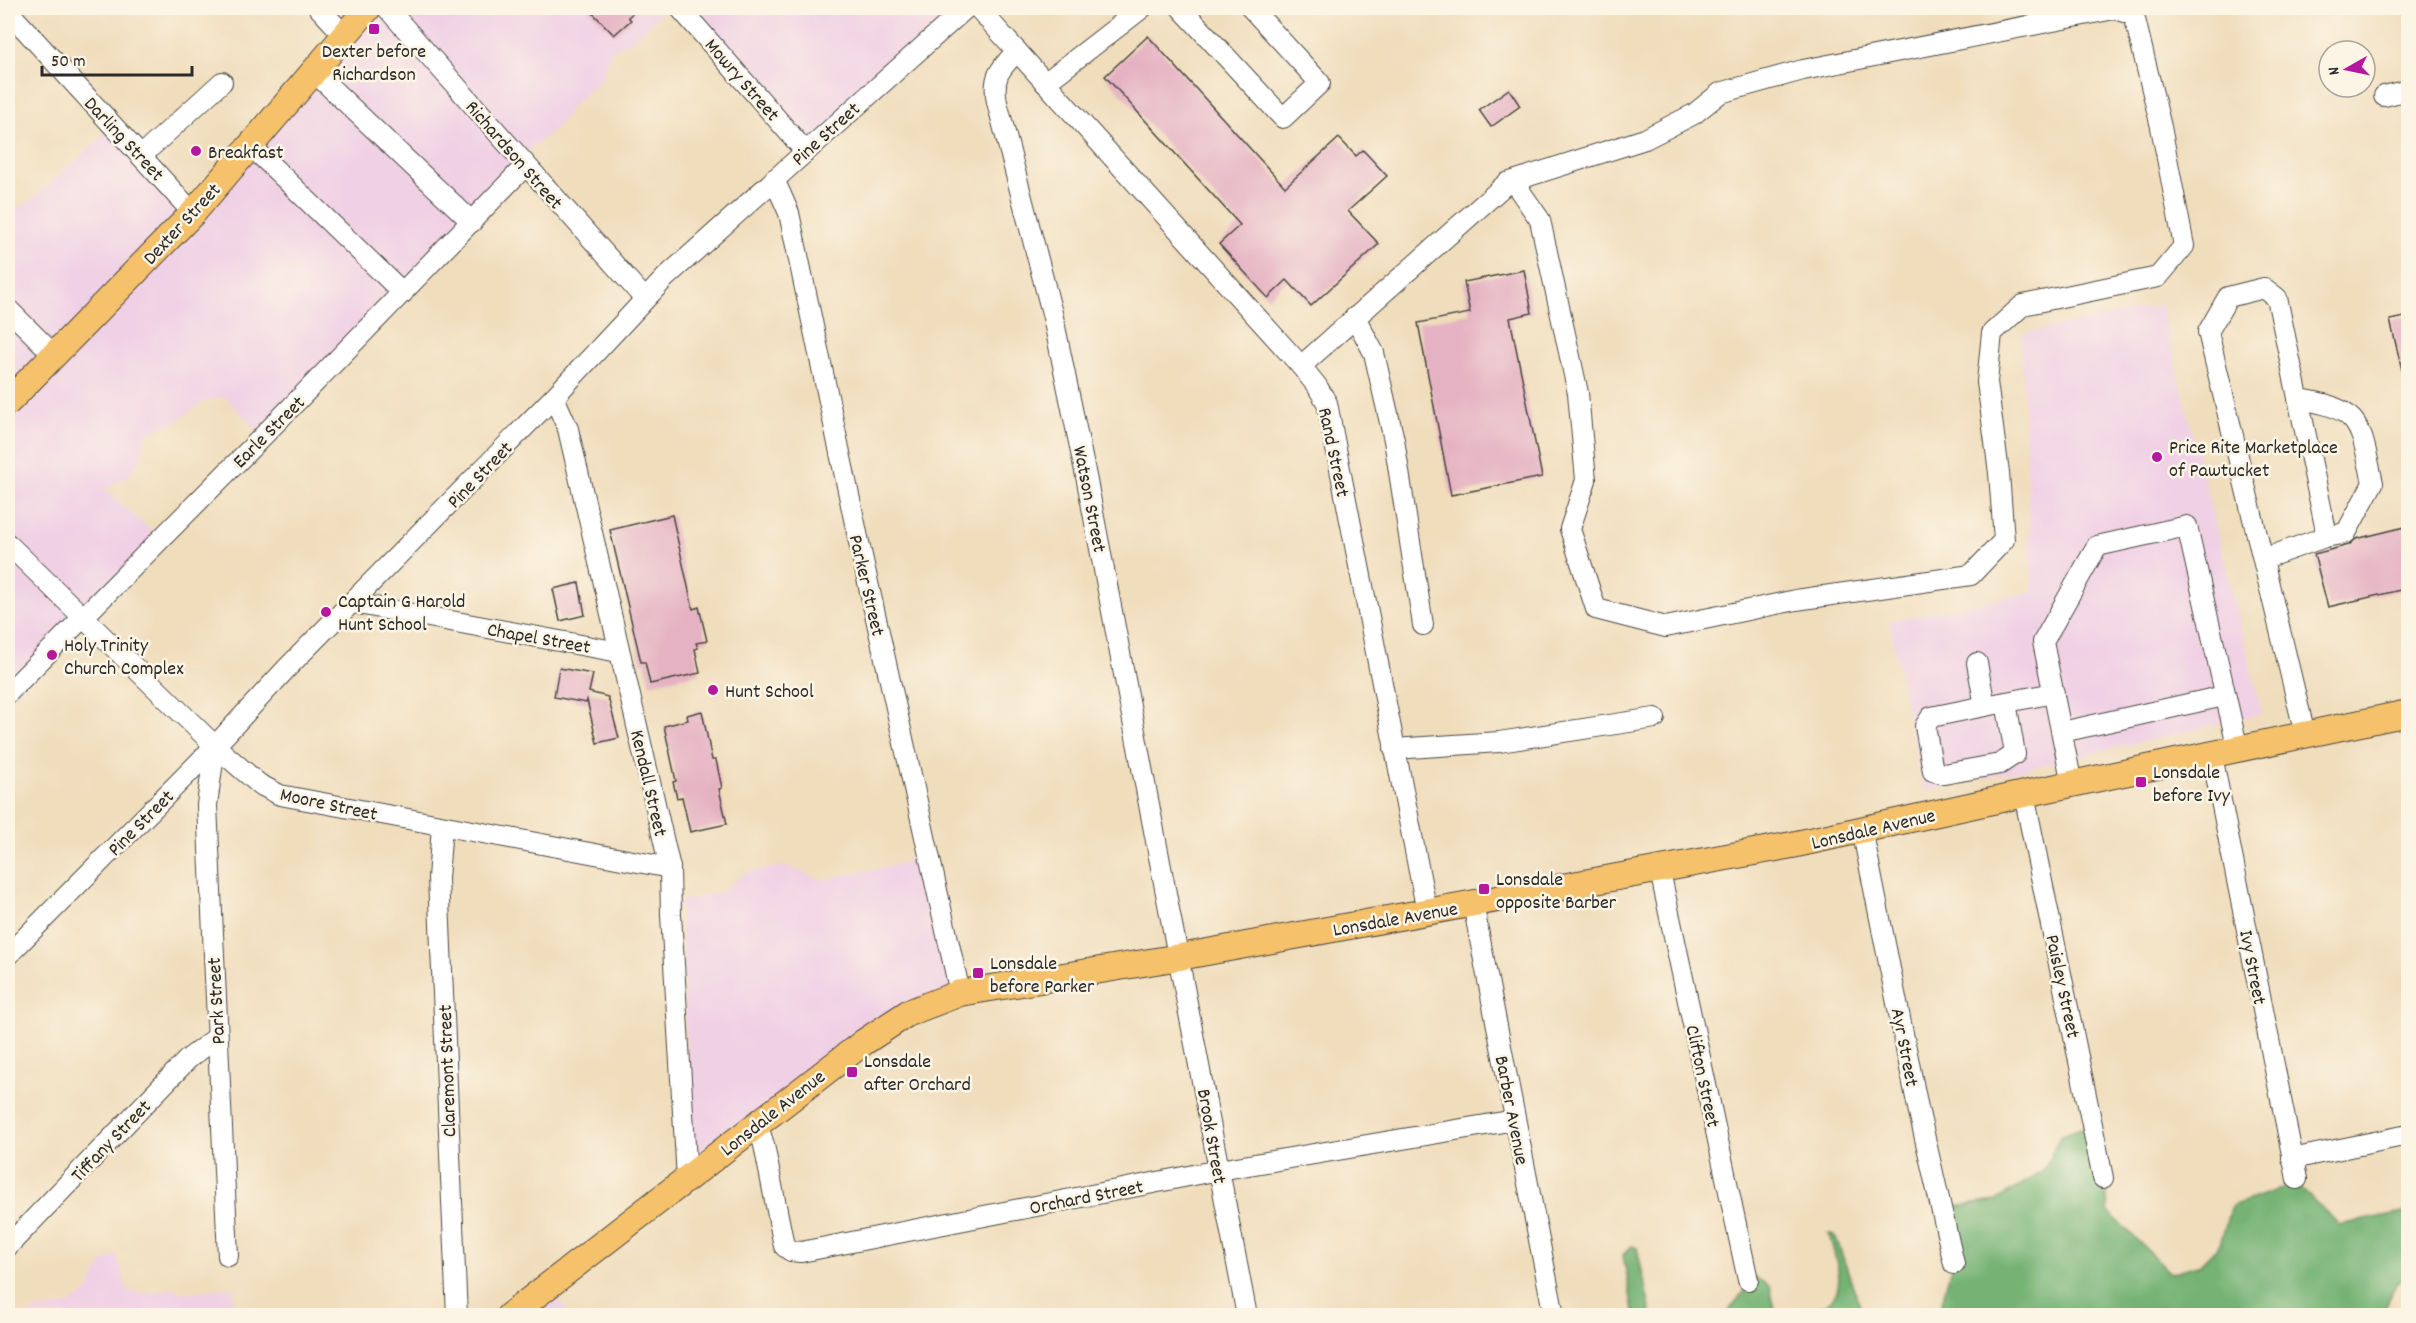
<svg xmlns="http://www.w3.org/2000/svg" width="2416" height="1323" font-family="Dekko,sans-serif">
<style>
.built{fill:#f0d0e5}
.forest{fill:#74b273;stroke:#506e4f;stroke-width:1.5}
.building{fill:#e5b2c3}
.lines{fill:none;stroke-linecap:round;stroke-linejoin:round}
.minor-casing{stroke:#494641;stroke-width:22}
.major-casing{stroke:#494641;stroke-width:28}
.minor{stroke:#fff;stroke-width:20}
.major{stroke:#f5c16b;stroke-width:26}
.poi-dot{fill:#b5179e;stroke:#fcf5e5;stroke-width:2}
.labels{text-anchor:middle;stroke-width:5;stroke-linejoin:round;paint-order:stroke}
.poi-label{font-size:20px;fill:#2b2b2b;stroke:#fcf5e5;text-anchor:start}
.street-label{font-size:20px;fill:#2b2b2b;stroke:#fcf5e5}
</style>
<rect width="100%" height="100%" fill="#fcf5e5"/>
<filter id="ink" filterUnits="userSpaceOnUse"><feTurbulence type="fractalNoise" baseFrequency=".0167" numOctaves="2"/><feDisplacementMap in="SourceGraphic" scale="12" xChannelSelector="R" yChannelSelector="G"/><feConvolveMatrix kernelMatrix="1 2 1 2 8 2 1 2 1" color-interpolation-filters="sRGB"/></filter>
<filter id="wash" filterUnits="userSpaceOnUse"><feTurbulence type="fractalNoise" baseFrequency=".008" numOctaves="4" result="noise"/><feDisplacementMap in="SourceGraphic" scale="24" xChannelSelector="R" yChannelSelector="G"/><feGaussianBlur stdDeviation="1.35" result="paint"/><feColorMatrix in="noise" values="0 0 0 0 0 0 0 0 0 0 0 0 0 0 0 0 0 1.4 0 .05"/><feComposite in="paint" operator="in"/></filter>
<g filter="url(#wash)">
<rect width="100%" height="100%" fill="#f0ddbc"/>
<!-- built -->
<g class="built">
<polygon points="331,8 667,8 632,40 611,52 599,82 572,106 559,125 523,155 264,437 225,397 204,401 176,422 146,433 140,459 129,476 105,489 160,539 8,701 8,214 33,199 114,125 192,206 352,33"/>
<polygon points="686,8 977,8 815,147"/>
<polygon points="2161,305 2262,714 1924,792 1889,621 2032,592 2021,334"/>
<polygon points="931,852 962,981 860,1043 693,1177 680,901 720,893 745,873 786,866 821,880 899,864"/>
<polygon points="117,1254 127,1290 142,1294 173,1288 182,1293 233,1287 235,1315 27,1315 36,1310 68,1305 87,1293 103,1262"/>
<polygon points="553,1290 570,1315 509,1316"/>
</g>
<!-- forest -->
<g class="forest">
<polygon points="2095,1123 2106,1181 2108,1211 2170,1273 2199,1265 2220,1244 2232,1206 2295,1183 2340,1225 2408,1211 2408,1275 2397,1283 2383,1312 2383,1315 1931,1316 1940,1310 1952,1263 1941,1209 1996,1201 2043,1171 2061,1135"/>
<path d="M1829,1234L1835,1235L1861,1309L1866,1315H1792C1805,1311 1823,1309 1832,1299C1847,1283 1833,1252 1829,1234Z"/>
<polygon points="1632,1246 1637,1248 1651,1313 1654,1315 1634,1315 1623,1255"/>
<polygon points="1755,1277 1770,1287 1776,1314 1783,1315 1718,1316 1728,1312"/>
</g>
<g id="blocks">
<!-- building -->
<g class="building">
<polygon points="588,8 639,8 628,17 631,20 614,35"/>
<polygon points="1148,36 1285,187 1339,138 1356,156 1363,150 1387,176 1348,211 1379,244 1311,306 1287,280 1268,298 1219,244 1240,225 1105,76"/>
<polygon points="1509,89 1520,106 1491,127 1479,110"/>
<polygon points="1524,270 1532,313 1510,318 1542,477 1451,495 1418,323 1470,313 1464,282"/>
<polygon points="2409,316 2409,369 2402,370 2390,320"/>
<polygon points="672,515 693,609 699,607 707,641 696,643 698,648 695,649 700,673 650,684 645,662 641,662 610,530"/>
<polygon points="2409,526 2409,588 2328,607 2314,554 2349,545 2356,539"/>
<polygon points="579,583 585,615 560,621 553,589"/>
<polygon points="559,668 593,674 589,692 608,697 619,738 597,743 587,700 586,703 554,697"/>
<polygon points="702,711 712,760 716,760 722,788 719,789 727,824 690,832 682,797 677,798 673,782 676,781 664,726 688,720 687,715"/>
</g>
</g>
</g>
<g filter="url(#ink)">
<use href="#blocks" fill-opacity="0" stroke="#494641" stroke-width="1.5"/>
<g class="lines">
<!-- minor casing -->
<g class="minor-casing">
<g id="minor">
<polyline points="319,8 345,36"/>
<polyline points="387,8 644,298"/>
<polyline points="680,8 805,151"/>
<polyline points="978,8 1301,366 1317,386 1327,403 1427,912"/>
<polyline points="1181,8 1283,118 1320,83 1251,8"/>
<polyline points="8,11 193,213"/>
<path d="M1017,51C1000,69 992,76 997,102L1053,317L1087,481L1247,1316"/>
<polyline points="314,72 472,222"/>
<polyline points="1045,83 1142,8"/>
<polyline points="2384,96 2408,90"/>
<polyline points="251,146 403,293"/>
<polyline points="141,156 222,82"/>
<polyline points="774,179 789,213 860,547 960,993"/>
<polyline points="8,309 54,355"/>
<polyline points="1355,317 1374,353 1394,440 1423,625"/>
<polyline points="1301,366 1507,183 1645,139 1694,114 1720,93 1803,70 2114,9 2134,15 2161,127 2184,246 2158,277 2023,305 1992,333 1987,382 1999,473 2004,540 1971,575 1796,600 1666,627 1596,609 1570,529 1586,480 1578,393 1540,220 1513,181"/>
<polyline points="554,397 568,429 670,868 671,915 687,1178"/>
<path d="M2298,399C2363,408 2360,426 2373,483L2346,533L2325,537"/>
<polyline points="8,544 215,746 259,784 280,795 670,868"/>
<polyline points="2263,559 2325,537 2325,526 2277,298 2264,288 2228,297 2208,332 2305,734"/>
<polyline points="353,603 619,652"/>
<polyline points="1977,663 1985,706 2054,693"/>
<polyline points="8,693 265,434 525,166"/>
<polyline points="1985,706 1931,717 1925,726 1933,771 1944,774 2000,764 2015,754 2006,702"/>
<polyline points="2062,732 2224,696"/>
<polyline points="215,746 207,805 228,1256"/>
<polyline points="1394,749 1499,742 1655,718"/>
<polyline points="2212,756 2297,1179"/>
<polyline points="2072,784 2043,642 2097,546 2187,526 2238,750"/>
<polyline points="2024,794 2103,1178"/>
<polyline points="442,826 438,878 457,1316"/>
<polyline points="1862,829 1918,1108 1954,1264"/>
<polyline points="1660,871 1748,1280"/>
<polyline points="1473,904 1554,1316"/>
<polyline points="8,955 215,746 287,668 554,397 666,277 966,8"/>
<polyline points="757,1123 764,1145 784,1246 791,1251 801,1252 1219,1170 1515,1120"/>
<polyline points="2292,1159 2408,1135"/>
<polyline points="8,1246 188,1059 216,1038"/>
</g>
</g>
<!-- major casing -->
<g class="major-casing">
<g id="major">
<polyline points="8,402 193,213 368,8"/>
<polyline points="509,1316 864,1042 908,1013 960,993 1180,957 1792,845 2024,794 2408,713"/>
</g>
</g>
<!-- minor -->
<use href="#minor" class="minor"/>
<!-- major -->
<use href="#major" class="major"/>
</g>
</g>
<!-- markers -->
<g class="poi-dot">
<rect x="368" y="23" width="12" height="12" rx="3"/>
<circle cx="196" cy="151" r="6"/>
<circle cx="2157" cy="457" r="6"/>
<circle cx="326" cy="612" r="6"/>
<circle cx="52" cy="655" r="6"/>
<circle cx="713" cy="690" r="6"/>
<rect x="2135" y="776" width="12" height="12" rx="3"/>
<rect x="1478" y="883" width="12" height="12" rx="3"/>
<rect x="972" y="967" width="12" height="12" rx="3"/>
<rect x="846" y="1066" width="12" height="12" rx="3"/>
</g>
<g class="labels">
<!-- poi labels -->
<g class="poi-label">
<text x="374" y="57" text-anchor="middle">Dexter before<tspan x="374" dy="23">Richardson</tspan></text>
<text x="208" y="158">Breakfast</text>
<text x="2169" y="453">Price Rite Marketplace<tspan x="2169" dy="23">of Pawtucket</tspan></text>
<text x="338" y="607">Captain G Harold<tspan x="338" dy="23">Hunt School</tspan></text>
<text x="64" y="651">Holy Trinity<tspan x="64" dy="23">Church Complex</tspan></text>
<text x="725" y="697">Hunt School</text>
<text x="2153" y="778">Lonsdale<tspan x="2153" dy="23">before Ivy</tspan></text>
<text x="1496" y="885">Lonsdale<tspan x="1496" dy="23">opposite Barber</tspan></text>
<text x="990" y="969">Lonsdale<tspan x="990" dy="23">before Parker</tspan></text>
<text x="864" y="1067">Lonsdale<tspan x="864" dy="23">after Orchard</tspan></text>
</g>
<!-- street labels -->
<g class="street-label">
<text transform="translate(743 79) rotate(49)" y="7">Mowry Street</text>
<text transform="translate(825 133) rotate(-42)" y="7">Pine Street</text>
<text transform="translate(125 138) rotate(47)" y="7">Darling Street</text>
<text transform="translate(515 154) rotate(49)" y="7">Richardson Street</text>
<text transform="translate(181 223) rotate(-47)" y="7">Dexter Street</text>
<text transform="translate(268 431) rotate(-45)" y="7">Earle Street</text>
<text transform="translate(1335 452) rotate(78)" y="7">Rand Street</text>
<text transform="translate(479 474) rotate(-46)" y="7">Pine Street</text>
<text transform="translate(1091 499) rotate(79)" y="7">Watson Street</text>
<text transform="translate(868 585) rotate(77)" y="7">Parker Street</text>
<text transform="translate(539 637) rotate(10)" y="7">Chapel Street</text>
<text transform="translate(650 783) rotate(77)" y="7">Kendall Street</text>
<text transform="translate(329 803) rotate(12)" y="7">Moore Street</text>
<text transform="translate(140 822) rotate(-45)" y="7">Pine Street</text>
<text transform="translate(1873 828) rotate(-13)" y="7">Lonsdale Avenue</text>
<text transform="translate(1395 918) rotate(-10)" y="7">Lonsdale Avenue</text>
<text transform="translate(2254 967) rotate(79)" y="7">Ivy Street</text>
<text transform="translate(2064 986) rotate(78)" y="7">Paisley Street</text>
<text transform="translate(215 1001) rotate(-93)" y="7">Park Street</text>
<text transform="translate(1906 1047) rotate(79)" y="7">Ayr Street</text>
<text transform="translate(446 1071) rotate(-92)" y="7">Claremont Street</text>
<text transform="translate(1704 1076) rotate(78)" y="7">Clifton Street</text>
<text transform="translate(1513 1110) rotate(79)" y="7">Barber Avenue</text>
<text transform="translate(772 1112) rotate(-38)" y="7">Lonsdale Avenue</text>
<text transform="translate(1213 1136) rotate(80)" y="7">Brook Street</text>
<text transform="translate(110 1140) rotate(-46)" y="7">Tiffany Street</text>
<text transform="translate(1086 1196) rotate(-11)" y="7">Orchard Street</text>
</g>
</g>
<!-- margin -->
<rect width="2416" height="1323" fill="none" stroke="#fcf5e5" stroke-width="30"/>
<!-- north arrow -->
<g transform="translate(2347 69) rotate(261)"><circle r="28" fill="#fcf5e5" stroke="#a8a49b" stroke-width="1.5"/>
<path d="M0-4.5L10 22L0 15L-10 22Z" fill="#b5179e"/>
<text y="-9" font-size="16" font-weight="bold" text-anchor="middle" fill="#2b2b2b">N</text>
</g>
<!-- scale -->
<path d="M42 66v9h150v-9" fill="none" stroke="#2b2b2b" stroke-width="3"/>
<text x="51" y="66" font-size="18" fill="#2b2b2b" stroke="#fcf5e5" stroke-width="4.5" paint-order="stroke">50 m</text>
</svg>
